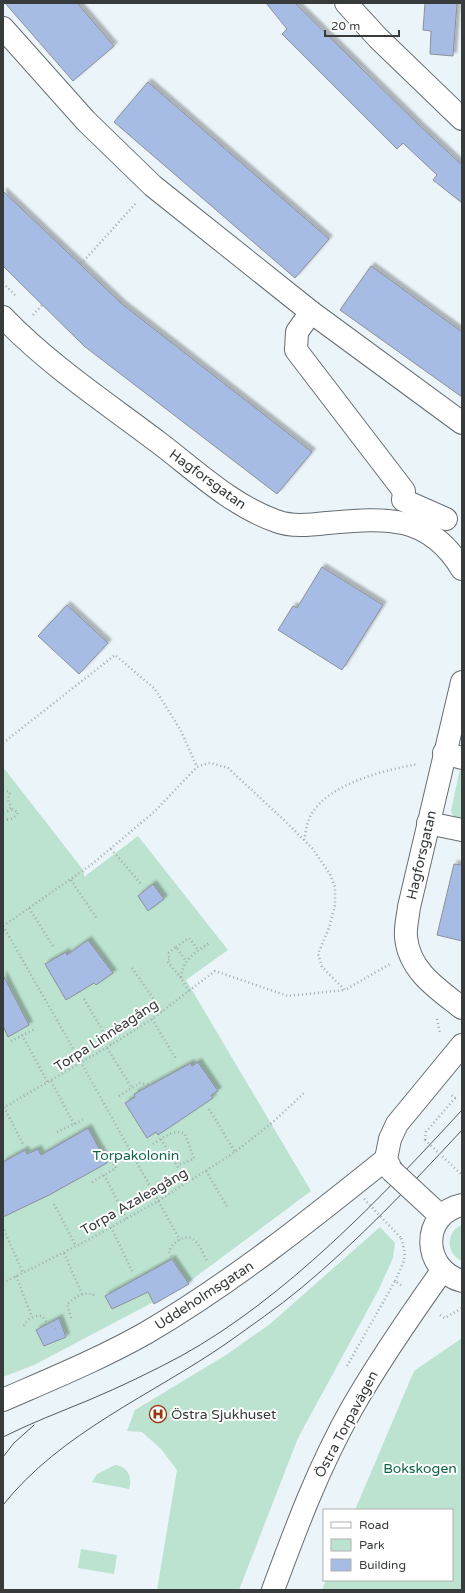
<svg xmlns="http://www.w3.org/2000/svg" width="465" height="1593" font-family="'Varela Round',sans-serif">
<style>
.green{fill:#bbe3cf}
.building{fill:#a7bce4;stroke:#8d9098;filter:url(#shadow)}
.lines{fill:none;stroke-linecap:round;stroke-linejoin:round}
.minor-casing{stroke:#676e73;stroke-width:24}
.path{stroke:#a3aaad;stroke-width:2.5;stroke-dasharray:1 3;stroke-linecap:butt}
.minor{stroke:#fff;stroke-width:22}
.tram{stroke:#54585a;stroke-width:1}
.minor-bridge-casing{stroke:#676e73;stroke-width:24;stroke-linecap:butt}
.path-bridge{stroke:#a3aaad;stroke-width:2.5;stroke-dasharray:1 3;stroke-linecap:butt}
.minor-bridge{stroke:#fff;stroke-width:22}
.labels{text-anchor:middle;stroke-width:4;stroke-linejoin:round;paint-order:stroke}
.street-label{font-size:14px;fill:#373b3c;stroke:#fff}
.park-label{font-size:14px;fill:#106648;stroke:#fff}
.poi-label{font-size:14px;fill:#373b3c;stroke:#fff;text-anchor:start}
</style>
<defs>
<filter id="shadow"><feDropShadow dx="3.5" dy="-3.5" stdDeviation="1" flood-color="#0004"/></filter>
</defs>
<rect width="100%" height="100%" fill="#ebf4f9"/>
<!-- green -->
<g class="green">
<polygon points="3,767 84,871 84,877 138,836 228,950 186,980 311,1191 182,1287 34,1365 3,1377"/>
<polygon points="462,767 462,820 454,817 451,811 459,773"/>
<path d="M462,1225V1261C446,1254 445,1232 462,1225Z"/>
<polygon points="380,1227 395,1243 393,1258 379,1289 298,1438 239,1590 157,1590 177,1470 161,1449 142,1432 127,1431 135,1410 226,1355 270,1324"/>
<polygon points="462,1338 462,1590 322,1590 326,1580 452,1580 452,1510 355,1510 414,1371"/>
<path d="M115,1465C127,1466 133,1477 129,1489L92,1482L97,1474Z"/>
<polygon points="81,1549 117,1555 114,1574 78,1568"/>
</g>
<!-- building -->
<g class="building">
<polygon points="5,3 77,3 114,46 73,81"/>
<polygon points="266,3 295,3 420,126 462,165 462,203 433,180 437,175 403,143 397,149 282,34 287,29"/>
<polygon points="425,3 457,3 453,56 430,54 431,31 423,30"/>
<polygon points="148,82 329,239 295,278 114,122"/>
<polygon points="3,191 122,304 312,452 277,494 84,346 3,266"/>
<polygon points="371,266 462,332 462,397 340,310"/>
<polygon points="322,567 383,605 342,670 278,630 293,606 297,608"/>
<polygon points="67,605 108,643 79,674 38,636"/>
<polygon points="454,864 462,865 462,941 437,935"/>
<polygon points="153,884 164,899 148,911 138,896"/>
<polygon points="88,940 113,973 96,985 94,983 66,1000 45,964 66,952 67,955"/>
<polygon points="3,975 29,1025 8,1037 3,1026"/>
<polygon points="198,1062 218,1091 211,1095 213,1098 158,1135 156,1132 147,1138 125,1103 135,1097 134,1094 191,1063 192,1066"/>
<polygon points="88,1128 107,1163 49,1195 3,1217 3,1162 25,1150 27,1154 38,1149 41,1155"/>
<polygon points="172,1259 189,1284 154,1304 148,1292 112,1309 105,1296"/>
<polygon points="59,1318 66,1337 44,1346 36,1330"/>
</g>
<g class="lines">
<!-- minor casing -->
<g class="minor-casing">
<g id="minor">
<polyline points="346,3 378,38 462,119"/>
<polyline points="3,28 86,121 153,186 311,312"/>
<path d="M3,317C49,365 105,402 158,442C195,470 231,505 276,521C291,527 310,525 327,523C384,518 428,513 462,569"/>
<polyline points="446,519 403,500 404,491 296,350 297,332 311,312 462,423"/>
<path d="M462,682L409,907C408,916 405,928 406,937C409,971 438,989 462,1008"/>
<polyline points="444,753 462,758"/>
<polyline points="428,823 462,830"/>
<polyline points="392,1171 386,1159 390,1139 397,1124 462,1045"/>
<path d="M462,1205C420,1214 422,1270 462,1281"/>
<path d="M3,1400C51,1379 100,1359 146,1333C231,1283 309,1221 386,1159"/>
<path d="M273,1590C296,1528 319,1466 352,1408C379,1361 410,1316 442,1271"/>
</g>
</g>
<!-- path -->
<g class="path">
<polyline points="81,264 137,202"/>
<polyline points="3,283 16,296"/>
<polyline points="33,315 42,305"/>
<polyline points="3,743 115,655 155,689 181,731 197,767"/>
<polyline points="3,790 10,792 8,800 11,807 8,811 3,812"/>
<path d="M3,820C9,820 16,818 18,812L11,809"/>
<path d="M304,840C306,831 307,821 312,813C331,783 385,770 418,764"/>
<polyline points="111,849 142,885"/>
<polyline points="71,880 97,919"/>
<polyline points="29,908 53,946"/>
<polyline points="3,926 91,865 154,812 197,767 208,763 215,764 228,768 284,820 312,848 330,874 335,887 335,905 329,928 318,954 322,967 345,990 390,964"/>
<polyline points="3,926 82,1064 180,1240"/>
<polyline points="176,947 189,938 198,950"/>
<polyline points="132,968 162,1011"/>
<polyline points="181,978 167,961 170,959 168,953 176,947 186,961"/>
<path d="M189,991L181,978C182,960 196,952 209,943"/>
<polyline points="84,999 111,1045"/>
<polyline points="152,1019 176,1059"/>
<polyline points="437,1019 440,1033"/>
<polyline points="22,1035 48,1083"/>
<polyline points="11,1041 35,1029"/>
<polyline points="107,1048 132,1088"/>
<polyline points="51,1081 74,1124"/>
<polyline points="119,1096 140,1083 152,1085"/>
<polyline points="4,1107 24,1146"/>
<polyline points="3,1108 111,1045 152,1019 215,971 288,996 345,990"/>
<polyline points="209,1109 235,1152"/>
<polyline points="57,1132 83,1120"/>
<polyline points="161,1139 187,1182"/>
<polyline points="425,1140 426,1132 455,1098 451,1095"/>
<path d="M153,1144C163,1138 174,1128 185,1134L194,1159L178,1165"/>
<polyline points="206,1171 228,1208"/>
<polyline points="104,1175 127,1219"/>
<polyline points="92,1182 116,1168 103,1145"/>
<polyline points="54,1204 76,1246"/>
<polyline points="111,1227 132,1271"/>
<polyline points="4,1230 23,1273"/>
<polyline points="64,1253 82,1294"/>
<path d="M181,1274L169,1252C171,1246 174,1243 179,1240C195,1230 201,1250 207,1261"/>
<polyline points="16,1276 32,1317"/>
<path d="M395,1281C404,1261 408,1259 401,1238"/>
<polyline points="3,1283 90,1239 158,1201 235,1152 273,1122 304,1093"/>
<polyline points="440,1315 445,1318 462,1308"/>
<path d="M71,1318L67,1304C75,1298 85,1289 95,1296"/>
<path d="M24,1326C27,1319 34,1315 42,1316L49,1325L58,1330"/>
<polyline points="347,1366 395,1281 402,1286"/>
</g>
<!-- minor -->
<use href="#minor" class="minor"/>
<!-- tram -->
<g class="tram">
<path d="M3,1437C31,1423 60,1412 89,1400C120,1387 151,1372 181,1356C286,1298 381,1198 462,1110"/>
<polyline points="3,1457 14,1443 34,1425"/>
<path d="M3,1505C61,1432 152,1395 227,1343C252,1325 277,1308 300,1289C358,1241 411,1185 462,1130"/>
</g>
<!-- minor-bridge casing -->
<g class="minor-bridge-casing">
<polyline id="minor-bridge" points="392,1171 433,1209"/>
</g>
<!-- path-bridge -->
<g class="path-bridge">
<polyline points="425,1140 462,1175"/>
<polyline points="364,1199 401,1238"/>
</g>
<!-- minor-bridge -->
<use href="#minor-bridge" class="minor-bridge"/>
</g>
<!-- icons -->
<defs>
<g id="hospital-ring" transform="scale(0.9)"><circle r="9.5" fill="#fff" stroke="#9c3610" stroke-width="1.5"/><path d="M-5-5h3v3.5h4V-5h3V5h-3V1.5h-4V5h-3Z" fill="#9c3610"/></g>
</defs>
<g fill-rule="evenodd">
<use href="#hospital-ring" x="158" y="1414"/>
</g>
<g class="labels">
<!-- street labels -->
<g class="street-label">
<text transform="translate(208 479) rotate(36)" y="5">Hagforsgatan</text>
<text transform="translate(421 855) rotate(-77)" y="5">Hagforsgatan</text>
<text transform="translate(106 1035) rotate(-33)" y="5">Torpa Linnèagång</text>
<text transform="translate(134 1201) rotate(-30)" y="5">Torpa Azaleagång</text>
<text transform="translate(204 1295) rotate(-33)" y="5">Uddeholmsgatan</text>
<text transform="translate(346 1424) rotate(-62)" y="5">Östra Torpavägen</text>
</g>
<!-- park labels -->
<g class="park-label">
<text x="136" y="1160">Torpakolonin</text>
<text x="420" y="1473">Bokskogen</text>
</g>
<!-- poi labels -->
<g class="poi-label">
<text x="171" y="1419">Östra Sjukhuset</text>
</g>
</g>
<!-- border -->
<rect width="465" height="1593" fill="none" stroke="#373b3c" stroke-width="8"/>
<!-- legend -->
<rect x="323" y="1509" width="130" height="72" fill="#ffffff" stroke="#afb1b1"/>
<rect x="331" y="1522" width="20" height="6" fill="#ffffff" stroke="#afb1b1"/>
<text x="359" y="1529" font-size="12" fill="#373b3c">Road</text>
<rect x="331" y="1539" width="20" height="12" fill="#bbe3cf" stroke="#afb1b1"/>
<text x="359" y="1549" font-size="12" fill="#373b3c">Park</text>
<rect x="331" y="1559" width="20" height="12" fill="#a7bce4" stroke="#afb1b1"/>
<text x="359" y="1569" font-size="12" fill="#373b3c">Building</text>
<!-- scale -->
<path d="M325 30v6h74v-6" fill="none" stroke="#373b3c" stroke-width="2"/>
<text x="331" y="30" font-size="12" fill="#373b3c" stroke="#ffffff" stroke-width="3" paint-order="stroke">20 m</text>
</svg>
